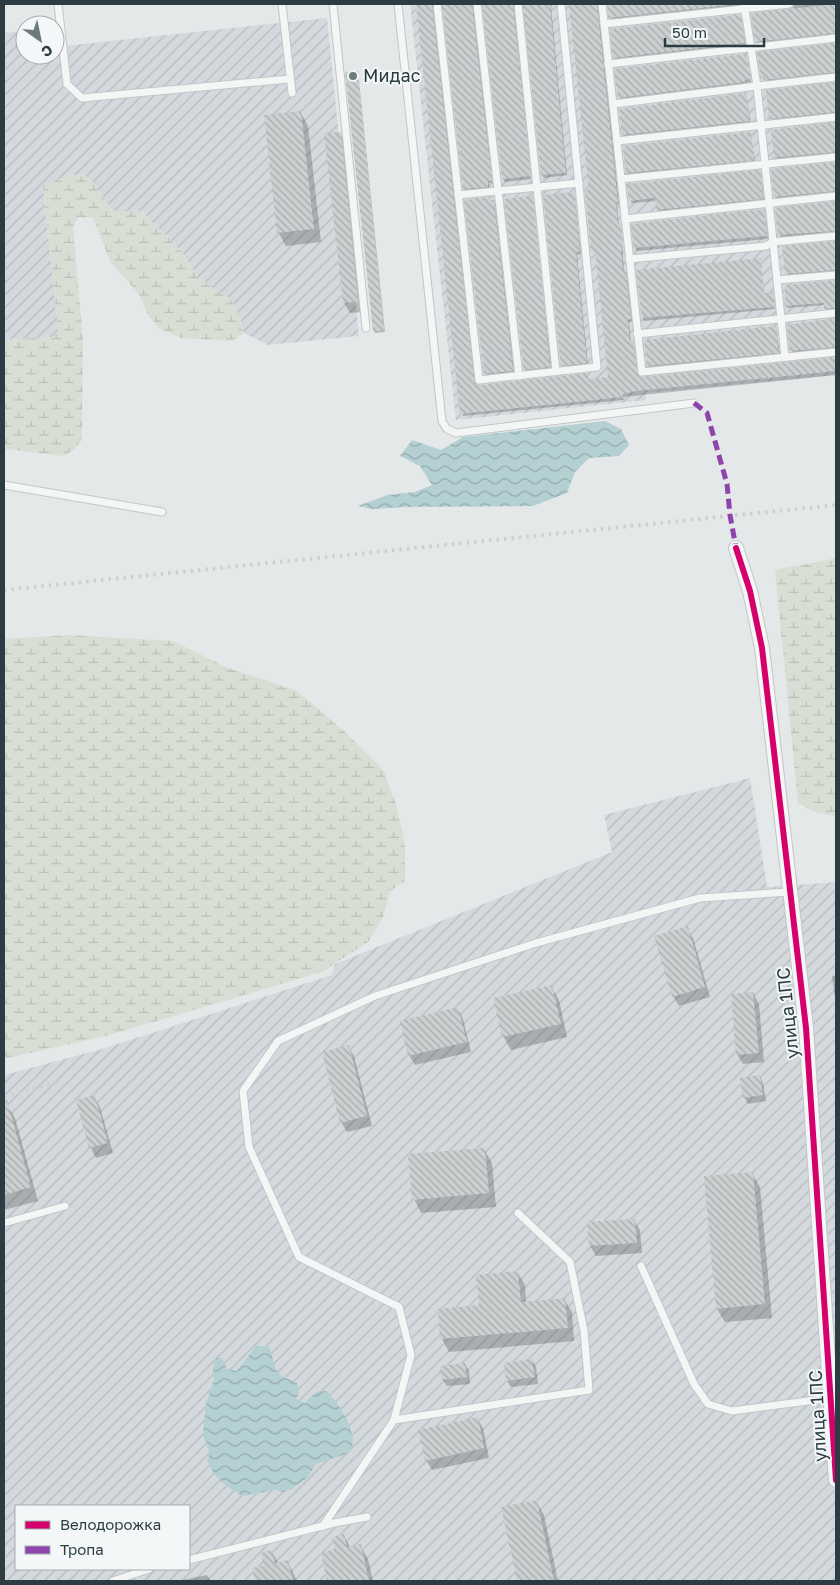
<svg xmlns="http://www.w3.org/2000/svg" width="840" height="1585" font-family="'Golos Text',sans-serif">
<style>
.industrial{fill:url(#industrial-furrows);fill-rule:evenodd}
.wetland{fill:url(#wetland-marsh)}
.water{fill:url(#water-waves)}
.shadow{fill:#0003}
.building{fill:url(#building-back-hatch)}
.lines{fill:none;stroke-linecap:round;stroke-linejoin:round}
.service-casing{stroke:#c3c6c7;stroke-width:9}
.minor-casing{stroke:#c3c6c7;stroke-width:16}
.service{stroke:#f4f6f6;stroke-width:7}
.minor{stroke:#f4f6f6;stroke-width:14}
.rail{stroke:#cdd0d1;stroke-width:4;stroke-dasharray:2.5 5;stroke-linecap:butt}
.quiet{stroke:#8e44ad;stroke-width:5;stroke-dasharray:10 5;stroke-linecap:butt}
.cycleway-casing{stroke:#f3f7f8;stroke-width:9}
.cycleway{stroke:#d6006c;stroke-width:6}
.poi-dot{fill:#6c797d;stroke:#f3f7f8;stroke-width:2}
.labels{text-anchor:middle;stroke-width:4;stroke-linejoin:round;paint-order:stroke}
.poi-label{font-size:18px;fill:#2b3d43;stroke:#f3f7f8;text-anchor:start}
.street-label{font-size:18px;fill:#2b3d43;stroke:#f3f7f8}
</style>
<defs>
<pattern id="industrial-furrows" width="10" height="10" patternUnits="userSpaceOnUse" patternTransform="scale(1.25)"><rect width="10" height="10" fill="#d3d9dc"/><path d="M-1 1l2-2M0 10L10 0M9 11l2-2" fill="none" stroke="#b5bbbe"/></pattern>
<pattern id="wetland-marsh" width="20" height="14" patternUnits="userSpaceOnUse" patternTransform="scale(1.25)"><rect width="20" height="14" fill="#d9ded5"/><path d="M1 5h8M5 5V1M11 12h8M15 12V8" fill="none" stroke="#babfb8"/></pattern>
<pattern id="water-waves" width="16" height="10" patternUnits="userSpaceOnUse" patternTransform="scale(1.25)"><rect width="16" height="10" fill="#b4d0d3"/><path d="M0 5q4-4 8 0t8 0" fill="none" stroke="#93aaad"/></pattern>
<pattern id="building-back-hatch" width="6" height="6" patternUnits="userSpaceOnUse" patternTransform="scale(1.25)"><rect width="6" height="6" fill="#cdd0d1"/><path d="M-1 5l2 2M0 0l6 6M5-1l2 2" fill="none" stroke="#a7aaab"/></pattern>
</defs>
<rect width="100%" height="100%" fill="#e5e8e9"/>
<!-- industrial -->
<g class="industrial">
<polygon points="410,4 836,4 836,375 646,393 646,400 456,420"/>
<polygon points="327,18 359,336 268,345 244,333 240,318 231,300 200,279 181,251 141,211 113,211 92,181 43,187 58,331 52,337 4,340 4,33 24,31 25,55 55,55 55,47"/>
<path d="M750,778L767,887L836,882V1581H4V1075L102,1049L332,975L335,964L612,852L604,815ZM16,1506H189V1569H16Z"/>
</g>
<!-- wetland -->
<g class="wetland">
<polygon points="83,174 92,181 113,211 141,211 181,251 200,279 231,300 240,318 244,333 232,341 181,338 160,329 148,315 139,294 111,263 93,218 79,217 73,226 83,341 82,439 74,450 63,456 4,449 4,340 52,337 58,331 43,186 66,176"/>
<polygon points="836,558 836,816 815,812 798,803 775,570"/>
<polygon points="69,635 173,641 226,667 297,691 344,731 383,770 397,807 405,846 405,881 390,891 383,918 368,942 322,972 106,1036 4,1059 4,639"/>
</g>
<!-- water -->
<g class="water">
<polygon points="605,421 621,429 629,445 619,456 589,458 575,472 567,493 533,506 405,507 372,509 358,506 387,495 415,492 432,485 420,466 400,456 412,440 441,450 463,437"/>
<path d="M256,1346H268C274,1355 272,1370 282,1376C287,1379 292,1380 297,1383L299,1392L296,1399L305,1403L316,1392L326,1391C339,1402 362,1438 349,1453L316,1464L308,1477L292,1489L283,1492L274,1490L242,1496C226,1486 214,1478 207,1460L210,1454L203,1434L206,1403L214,1380L213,1368L216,1358H222L227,1369L237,1371Z"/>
</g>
<!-- shadow -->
<g class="shadow">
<polygon points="418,4 434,4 433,8 476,386 587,375 589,380 610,378 597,252 592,250 590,192 571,4 599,4 619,204 617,205 619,225 621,228 624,272 627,275 632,322 629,322 631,342 634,345 638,376 640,378 836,359 836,375 623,397 624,400 463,416"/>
<polygon points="443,4 475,4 492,183 489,183 489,189 466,192 464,189"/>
<polygon points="484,4 517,4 514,8 531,179 505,182 503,179"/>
<polygon points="523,4 556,4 551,6 567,175 544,178 542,175"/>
<polygon points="608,4 743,4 740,7 612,21"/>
<polygon points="795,4 836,4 836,35 758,44 757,41 793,10"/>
<polygon points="740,16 746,46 616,60 614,58"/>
<polygon points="836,45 836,74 768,82 762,78 758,53"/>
<polygon points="746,55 751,82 746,83 746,85 620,100 619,98"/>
<polygon points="358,72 385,332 375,333 374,330"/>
<polygon points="836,84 836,114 772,121 771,119 767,91"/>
<polygon points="746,94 751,124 624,138 623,135"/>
<polygon points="301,113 308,126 321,242 286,246 278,232"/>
<polygon points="836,124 836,154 772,159 775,158 772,131"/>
<polygon points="340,133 346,143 363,312 350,313 344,303 326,134"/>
<polygon points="750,133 755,161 759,162 629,176 627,173"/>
<polygon points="836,164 836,193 777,200 772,170"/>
<polygon points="760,171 764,201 659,213 656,201 632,203 630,200"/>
<polygon points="574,193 581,254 577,255 588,365 564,368 562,365"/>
<polygon points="532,197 551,369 526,372 525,369"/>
<polygon points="490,201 495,204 514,374 487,377"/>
<polygon points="836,203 836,233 781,238 776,209"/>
<polygon points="764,210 768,239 637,251 635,248"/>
<polygon points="836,243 836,272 788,276 783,248"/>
<polygon points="760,259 764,294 772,293 775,309 644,321 643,318 638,271"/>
<polygon points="836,282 836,311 827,311 825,305 788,308 786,306 787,286"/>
<polygon points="836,319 836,349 793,354 788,326"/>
<polygon points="776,328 780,355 650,369 648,366"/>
<polygon points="687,928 693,938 710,997 679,1006 673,996"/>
<polygon points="836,975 836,1006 832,976"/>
<polygon points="551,986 559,1000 567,1037 511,1050 503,1036"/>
<polygon points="753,993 759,1004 764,1062 743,1064 737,1054"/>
<polygon points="458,1009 463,1019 471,1052 415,1065 409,1055"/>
<polygon points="348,1046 354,1056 372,1126 347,1132 341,1122"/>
<polygon points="760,1076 763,1083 766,1101 748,1104 744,1097"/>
<polygon points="94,1097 100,1107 113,1153 96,1158 91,1148 78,1101"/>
<polygon points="7,1105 15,1118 38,1201 4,1210 4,1106"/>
<polygon points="484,1149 492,1163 496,1207 421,1213 414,1199"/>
<polygon points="752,1173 760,1187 772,1318 725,1322 717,1309"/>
<polygon points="634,1220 640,1230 642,1253 596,1256 590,1246"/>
<polygon points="517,1272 525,1285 526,1303 564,1299 572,1312 574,1341 449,1352 442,1339 439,1310 480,1307"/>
<polygon points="532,1360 536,1367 538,1384 511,1387 507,1381"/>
<polygon points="465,1364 469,1371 470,1384 447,1386 443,1380 442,1367"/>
<polygon points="477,1418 483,1428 489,1458 432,1470 426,1460"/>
<polygon points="536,1501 544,1515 558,1581 518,1581 503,1508"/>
<polygon points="344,1536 351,1548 360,1545 368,1559 373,1581 328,1581 322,1554 336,1550"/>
<polygon points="272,1552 279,1564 288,1562 297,1581 256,1581 254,1569 265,1567"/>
<polygon points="207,1575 211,1581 178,1581"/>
</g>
<!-- building -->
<g class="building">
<polygon points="416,4 432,4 475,384 480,385 588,373 588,379 608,377 595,250 591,250 585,191 589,190 569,4 597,4 618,202 616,202 618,224 621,224 623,249 621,249 623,271 626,270 631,319 628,320 630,341 633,341 638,375 643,377 836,357 836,371 636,391 623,394 623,397 460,414"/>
<polygon points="442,4 472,4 492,180 488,181 488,187 463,189"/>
<polygon points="482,4 513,4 531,176 502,179"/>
<polygon points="523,4 550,4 566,173 541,175"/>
<polygon points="607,4 739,4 609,18"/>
<polygon points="836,4 836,33 755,42 751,13"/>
<polygon points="740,15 745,43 613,58 610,29"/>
<polygon points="836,43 836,72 765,80 765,78 761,78 757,52"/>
<polygon points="746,54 751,79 745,80 745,82 618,98 614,69"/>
<polygon points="358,71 384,330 373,331 345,72"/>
<polygon points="836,82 836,112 769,119 766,90"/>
<polygon points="746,93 750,121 622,135 619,109"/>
<polygon points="301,111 314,229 277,233 264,115"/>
<polygon points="836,122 836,152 770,158 774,157 771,130"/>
<polygon points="341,132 358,302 343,303 324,133"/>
<polygon points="751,132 754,160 759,160 626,173 623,146"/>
<polygon points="836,162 836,191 774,197 771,169"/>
<polygon points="760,170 763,199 656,210 655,198 629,201 627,184"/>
<polygon points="574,192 580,251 576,252 587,363 561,366 543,195"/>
<polygon points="533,196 550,367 524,370 504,199"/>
<polygon points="489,197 490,200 494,200 513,371 484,374 464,200"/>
<polygon points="836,201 836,231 778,235 775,208"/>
<polygon points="764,209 767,236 634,248 631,224"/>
<polygon points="836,241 836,270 785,274 782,246"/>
<polygon points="761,258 764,293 773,292 774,307 642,318 636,270"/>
<polygon points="836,280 836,308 824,309 824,303 785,306 785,285"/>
<polygon points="836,318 836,347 790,351 787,325"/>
<polygon points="776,326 779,353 647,366 644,340"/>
<polygon points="688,926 705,987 672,997 654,936"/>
<polygon points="552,985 561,1024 502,1037 493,998"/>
<polygon points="753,992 759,1053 736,1055 731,994"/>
<polygon points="458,1007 467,1042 408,1056 400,1021"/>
<polygon points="349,1045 367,1116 340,1123 322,1052"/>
<polygon points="760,1075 763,1095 743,1098 740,1078"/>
<polygon points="95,1095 108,1143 89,1148 76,1100"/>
<polygon points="7,1100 31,1187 4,1195 4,1101"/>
<polygon points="485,1148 489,1193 412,1200 408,1154"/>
<polygon points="753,1172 765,1304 716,1309 704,1176"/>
<polygon points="635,1219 637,1243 589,1246 587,1222"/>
<polygon points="518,1271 521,1302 565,1298 568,1328 440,1339 438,1309 479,1305 476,1275"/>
<polygon points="532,1359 535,1377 506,1381 504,1363"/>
<polygon points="465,1363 467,1377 442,1380 440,1366"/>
<polygon points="478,1417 484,1448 425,1461 418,1430"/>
<polygon points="537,1500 554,1581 517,1581 501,1507"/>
<polygon points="344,1534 347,1547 361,1544 369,1581 327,1581 321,1553 335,1549 332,1537"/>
<polygon points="272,1550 275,1563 288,1560 293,1581 255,1581 252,1568 264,1566 261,1553"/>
</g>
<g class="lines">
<!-- service casing -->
<g class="service-casing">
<g id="service">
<polyline points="58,4 67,84 82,98 290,79"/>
<polyline points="282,4 292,93"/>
<polyline points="333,4 366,328"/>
<polyline points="398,4 442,421 447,429 456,433 694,403"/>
<polyline points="437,4 479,380 597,367 561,4"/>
<polyline points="477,4 519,376"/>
<polyline points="518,4 556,371"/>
<polyline points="602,4 642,372 836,352"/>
<polyline points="744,4 757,86 836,77"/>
<polyline points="604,24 789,4"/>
<polyline points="608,64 836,38"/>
<polyline points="613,104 757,86 785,357"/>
<polyline points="617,141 836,117"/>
<polyline points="621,179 836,157"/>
<polyline points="458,195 579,183"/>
<polyline points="625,219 836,196"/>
<polyline points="629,259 766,246 773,242 836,236"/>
<polyline points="777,280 836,275"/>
<polyline points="637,334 836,313"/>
<polyline points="4,485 162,512"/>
<polyline points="4,1223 65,1206"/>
<polyline points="641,1266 694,1384 708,1404 732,1411 831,1398"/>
<polyline points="394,1420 589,1390 584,1331 570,1262 518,1213"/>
<polyline points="323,1526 394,1420 411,1355 399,1307 299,1257 249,1147 243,1091 278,1041 375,996 536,943 700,898 790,892"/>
<polyline points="189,1560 334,1523 367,1517"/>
<polyline points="113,1581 149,1569"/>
</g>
</g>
<!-- minor casing -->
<g class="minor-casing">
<polyline id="minor" points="736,548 750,591 762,648 806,1028 836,1480"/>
</g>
<!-- service -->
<use href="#service" class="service"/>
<!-- minor -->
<use href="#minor" class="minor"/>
<!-- rail -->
<g class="rail">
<polyline points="4,590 836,505"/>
<polyline points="4,1097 60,1081"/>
</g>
<!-- quiet -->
<polyline class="quiet" points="694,403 707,413 727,484 730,515 736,548"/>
<!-- cycleway casing -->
<g class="cycleway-casing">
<polyline id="cycleway" points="736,548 750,591 762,648 806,1028 836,1480"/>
</g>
<!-- cycleway -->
<use href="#cycleway" class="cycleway"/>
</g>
<!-- markers -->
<circle class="poi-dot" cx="353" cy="76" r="5"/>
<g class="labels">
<!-- poi labels -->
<g class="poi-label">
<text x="363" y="82">Мидас</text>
</g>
<!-- street labels -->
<g class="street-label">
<text transform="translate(788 1013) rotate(-96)" y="6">улица 1ПС</text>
<text transform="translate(818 1416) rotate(-93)" y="6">улица 1ПС</text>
</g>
</g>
<!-- border -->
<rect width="840" height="1585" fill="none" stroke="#2b3d43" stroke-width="10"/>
<!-- legend -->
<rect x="15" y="1505" width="175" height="65" fill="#f3f7f8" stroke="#a3adb0"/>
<rect x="25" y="1521" width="25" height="8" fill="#d6006c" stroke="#a3adb0"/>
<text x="60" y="1530" font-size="15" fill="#2b3d43">Велодорожка</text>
<rect x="25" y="1546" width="25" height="8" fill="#8e44ad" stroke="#a3adb0"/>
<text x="60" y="1555" font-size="15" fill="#2b3d43">Тропа</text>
<!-- north arrow -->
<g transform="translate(40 40) rotate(147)"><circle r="24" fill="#f3f7f8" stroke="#a3adb0"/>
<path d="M0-4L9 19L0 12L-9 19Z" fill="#6c797d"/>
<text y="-8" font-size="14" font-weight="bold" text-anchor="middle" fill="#2b3d43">С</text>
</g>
<!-- scale -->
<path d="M665 38v8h99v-8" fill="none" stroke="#2b3d43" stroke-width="2.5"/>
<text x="672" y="38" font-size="15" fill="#2b3d43" stroke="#f3f7f8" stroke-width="4" paint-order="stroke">50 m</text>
</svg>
